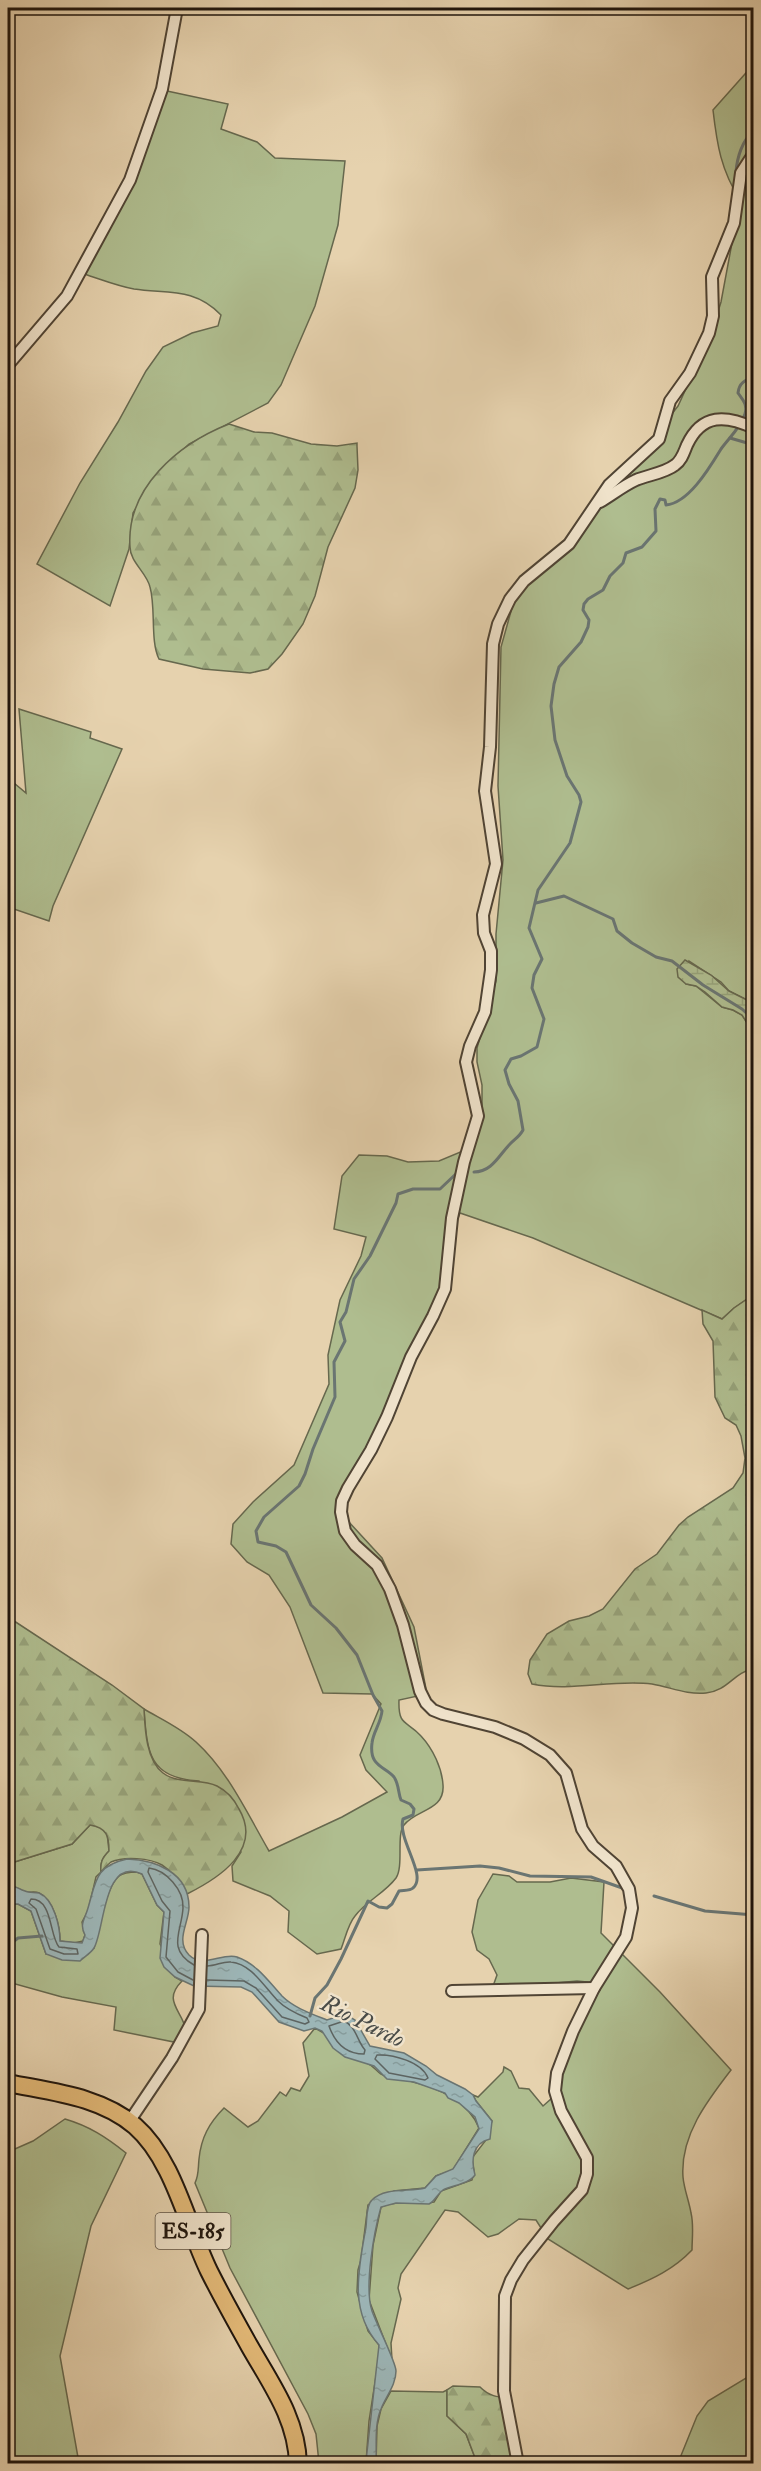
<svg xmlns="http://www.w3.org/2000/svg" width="761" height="2471" font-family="'IM FELL Double Pica',serif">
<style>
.grass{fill:#afbd8f;stroke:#66684e;stroke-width:1.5}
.forest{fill:url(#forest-firs);stroke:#66684e;stroke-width:1.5}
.wetland{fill:url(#wetland-marsh);stroke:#66684e;stroke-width:1.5}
.water{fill:url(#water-ripples);stroke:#6a7572;stroke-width:1.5}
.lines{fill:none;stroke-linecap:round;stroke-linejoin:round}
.shore{stroke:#5d6461;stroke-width:1.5}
.stream{stroke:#6a7572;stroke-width:3}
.street-casing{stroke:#504434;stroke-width:14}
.primary-casing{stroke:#1e140c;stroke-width:20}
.street{stroke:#efe2ca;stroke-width:10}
.primary{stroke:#e3b977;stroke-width:16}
.labels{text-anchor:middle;stroke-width:5;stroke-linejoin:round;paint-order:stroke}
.shield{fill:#efe2ca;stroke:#5d5245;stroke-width:1.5}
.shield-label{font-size:21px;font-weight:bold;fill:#1e140c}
.water-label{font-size:24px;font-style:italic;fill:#4a4c48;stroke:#efe2ca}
</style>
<defs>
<pattern id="forest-firs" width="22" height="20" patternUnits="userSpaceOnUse" patternTransform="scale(1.5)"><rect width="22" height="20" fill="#afbd8f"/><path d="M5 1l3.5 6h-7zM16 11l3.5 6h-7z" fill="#96a27a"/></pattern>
<pattern id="wetland-marsh" width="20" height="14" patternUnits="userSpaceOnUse" patternTransform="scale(1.5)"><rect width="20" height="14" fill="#afbd8f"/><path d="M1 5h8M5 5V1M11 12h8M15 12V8" fill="none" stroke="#96a27a"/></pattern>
<pattern id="water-ripples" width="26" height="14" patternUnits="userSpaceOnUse" patternTransform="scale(1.5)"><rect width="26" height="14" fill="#9cb5b6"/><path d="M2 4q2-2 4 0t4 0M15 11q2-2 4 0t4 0" fill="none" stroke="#869b9b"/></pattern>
</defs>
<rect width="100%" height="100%" fill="#e6d2ae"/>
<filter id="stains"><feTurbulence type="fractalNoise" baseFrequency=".00333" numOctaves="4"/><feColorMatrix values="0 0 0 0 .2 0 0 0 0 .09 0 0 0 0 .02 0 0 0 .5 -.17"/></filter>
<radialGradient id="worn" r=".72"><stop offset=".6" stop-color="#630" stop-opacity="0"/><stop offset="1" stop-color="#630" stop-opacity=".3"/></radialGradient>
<!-- grass -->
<g class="grass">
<path d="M753,65V1003L729,991L721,982L689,961L686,984L696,986L722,1007L733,1010L742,1015L753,1032V1295L734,1308L722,1319L533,1238L460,1213L457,1221L450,1272L345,1496L348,1521L382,1558L414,1627L427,1694L399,1700C398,1727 407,1720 421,1736C433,1749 442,1768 443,1785C445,1811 416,1809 404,1825C396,1835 404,1866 396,1878C385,1893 366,1901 355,1916C348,1924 345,1939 341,1949L317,1954L288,1932L289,1911L270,1896L233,1881L232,1866L241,1852L199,1781C149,1778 147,1753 144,1709C161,1719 181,1728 196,1742C228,1771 247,1813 269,1851L342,1817L387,1792L366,1770L360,1755L381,1704L372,1694L323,1693L290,1607L269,1575L247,1562L231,1544L233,1524L253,1502L294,1465L329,1384L328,1355L340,1300L361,1256L366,1237L334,1229L342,1176L359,1155L387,1156L408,1162L439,1161L463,1151L482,1109V1085L477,1062V1048L496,981V934L503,860L498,786L501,647L515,597L533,571L575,530L634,462L678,406L711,334L721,302L740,200C721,170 717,145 713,110Z"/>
<path d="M167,91L228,104L221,129L257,142L275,158L345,161L338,225L315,306L281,385L268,403L189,444L156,475L133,513L129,549L110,606L37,564L80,483L118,422L146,371L163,347L192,333L218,326L221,315C194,287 167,294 134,289C117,286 100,279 84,274Z"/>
<polygon points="19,709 91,732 90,738 122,749 53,906 49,921 8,907 8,778 26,793"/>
<path d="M90,1825L100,1826L107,1833L109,1851C102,1858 100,1863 101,1872L96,1877L88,1911L82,1922L85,1935L83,1941L74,1943L60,1941C60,1927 54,1900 39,1893C35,1891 29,1893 25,1892C18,1889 16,1885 8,1886V1864L72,1844Z"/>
<path d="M137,1872L142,1874L157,1905L164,1912L160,1944L175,1977L182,1981C162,2001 182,2010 186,2030C187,2034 185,2040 184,2044L114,2030L116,2007L62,1997L8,1982V1904H18L31,1911L46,1954L94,1948C98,1932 106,1886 119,1876C124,1872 131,1872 137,1872Z"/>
<path d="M493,1874L509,1876L517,1882H550L571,1878L604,1882L601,1933L660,1992L731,2070C707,2101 680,2136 683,2177C684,2189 689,2201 691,2213C694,2225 692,2238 692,2250C674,2269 653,2279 628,2289L548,2239L536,2220L519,2219L498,2234L488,2237L458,2212L445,2210L401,2274L398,2288L401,2299L391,2343L392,2360L369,2300L373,2245L381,2207C397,2199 416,2206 434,2202L441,2191L472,2180L474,2171L472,2158L486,2140L492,2121L476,2101L473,2095L478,2097L503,2072L504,2067L511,2071L519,2088L529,2089L543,2106L552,2098L593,1986L587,1982L577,1981L492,1989L497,1975L489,1959L477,1950L472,1932L478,1900Z"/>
<path d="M315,2028L327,2035C332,2052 352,2057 367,2063C374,2066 376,2071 381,2074C390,2079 404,2079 413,2082C439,2088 469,2102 479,2128L453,2170L436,2176L425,2188L394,2191L368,2205L361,2260L358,2270L357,2292L368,2331L379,2345V2357L369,2421L366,2463H319L316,2434L308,2414L230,2268L195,2183C199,2175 198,2168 199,2159C201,2138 209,2123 224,2108L248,2127L258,2121L280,2092L286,2096L291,2088L300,2091L309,2076L303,2043Z"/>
<path d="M65,2119C89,2126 106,2137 126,2153L91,2226L60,2356L79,2463H8V2152L33,2141Z"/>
<polygon points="746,2378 753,2381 753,2463 678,2463 697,2416 708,2401"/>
<polygon points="447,2390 447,2416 466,2434 477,2463 376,2464 377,2426 381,2409 391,2391 443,2392"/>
</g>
<!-- forest -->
<g class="forest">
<path d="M229,424L254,432L272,433L311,444L337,446L357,443V446L358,470L355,488L328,547L315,596L303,624L282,654L268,669L250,673L203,669L159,659C150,641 156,608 150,587C147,573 130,562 130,547C126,488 178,444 229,424Z"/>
<path d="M753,1295V1669C734,1672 728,1691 706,1693C687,1695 670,1687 652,1684C612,1679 572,1692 532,1684L528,1674L530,1660L547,1634L569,1621L589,1616L603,1609L635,1569L657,1554L679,1525L688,1517L733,1488L743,1473L745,1458L741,1436L736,1425L725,1418L715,1397L713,1341L703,1324L702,1310L722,1319L734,1308Z"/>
<path d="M8,1617L112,1685L144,1709C145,1729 146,1760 163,1773C179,1785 201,1778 217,1786C227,1791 234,1799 239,1809C263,1850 219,1878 187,1894C181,1884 173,1872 162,1865C150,1858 124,1856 111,1862C108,1864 104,1869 101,1872C100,1863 102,1858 109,1851C109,1836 107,1828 90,1825L72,1844L8,1864Z"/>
<path d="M453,2386L480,2387C490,2397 498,2397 511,2398L522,2463H477L466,2434L447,2416V2390Z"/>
</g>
<!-- wetland -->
<polygon class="wetland" points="685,960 711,975 729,991 753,1003 753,1032 742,1015 733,1010 722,1007 705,992 696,986 686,984 678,977 677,969"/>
<!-- water -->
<path class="water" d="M127,1859C155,1860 189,1872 189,1907C189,1923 175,1940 189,1955C203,1969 223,1952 237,1957C257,1964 269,1982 282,1996C294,2008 312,2014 327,2020L345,2014L355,2020L370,2046L404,2053L426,2066L437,2075L465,2089L473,2095L476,2101L492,2121L490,2139C472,2143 471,2161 475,2175C469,2184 453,2185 443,2190C437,2194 435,2201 429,2204L396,2203L381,2207C374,2232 364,2287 372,2311C376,2323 396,2362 396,2371C396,2385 386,2396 381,2409C374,2425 377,2446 376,2463H366V2461L379,2345C348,2311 359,2267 366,2227C367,2219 366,2205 372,2200C385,2187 409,2192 425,2188L436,2176L453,2169L479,2129L475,2117L459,2103L448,2098L445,2093L414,2082L387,2079L374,2066L345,2057L333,2048L322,2031L315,2028L304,2031L279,2022L252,1992L241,1987L194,1986L175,1977L164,1967L160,1958L164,1912L157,1905L142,1874C103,1856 105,1929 94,1948C91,1953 84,1957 80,1961L62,1960L46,1954L31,1911L18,1904H8V1886C16,1885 18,1889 25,1891C29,1893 35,1892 39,1893C54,1899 60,1927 60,1941L82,1943L85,1935C79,1924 85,1919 88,1908C96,1881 95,1866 127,1859Z"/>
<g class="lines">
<!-- shore -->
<g class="shore">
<path d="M31,1899C53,1899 49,1935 59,1947L77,1949L78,1954H64L50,1949L36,1909L29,1903Z"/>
<path d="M193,1980L178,1972L166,1957L170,1911L162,1901L148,1872L149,1868C166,1870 184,1890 183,1908C182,1931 166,1949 194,1965"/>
<path d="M207,1980L244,1981L256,1988L282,2017L305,2024L309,2022L307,2018C297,2014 286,2009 278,2001C265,1988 252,1964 231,1962C223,1961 216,1966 207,1966"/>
<path d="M344,2021C356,2026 357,2041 365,2050L364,2054C345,2054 335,2043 329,2026Z"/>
<path d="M377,2055C393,2054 422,2062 428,2078L425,2080L389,2073L375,2059Z"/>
</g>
<!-- stream -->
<g class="stream">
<path d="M736,172C737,158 742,140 754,131"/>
<polyline points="748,193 754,200"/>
<polyline points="746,412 754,414"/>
<polyline points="730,438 754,445"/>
<polyline points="536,903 564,896 613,919 617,931 632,943 656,957 672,961 703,985 742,1009 754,1020"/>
<path d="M474,1172C492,1172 499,1155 510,1144C515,1139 520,1136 523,1130L518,1101L509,1084L505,1070L511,1059L521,1056L537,1047L544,1019L532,988L534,975L542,959L529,928L538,890L570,843L581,802L579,795L567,776L555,740L551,706L554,684L559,667L581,642L588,627L589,620L583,610L584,604L588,599L603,590L610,576L623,563L626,553L642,547L656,531L655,509L660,499L665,500L666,505C689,503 710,467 721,449C729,438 741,427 745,414C748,404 742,399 738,393C739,383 745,380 754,377"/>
<polyline points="417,1870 480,1866 499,1868 530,1876 591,1877 625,1889"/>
<polyline points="654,1896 705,1911 754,1915"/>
<polyline points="8,1946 18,1938 42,1936"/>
<path d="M310,2016L315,1998L327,1985L341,1959L368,1901L379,1907L387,1908L392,1904L399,1891C403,1890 410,1891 413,1888C428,1876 397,1839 403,1819L413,1815L414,1809L410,1804L401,1800C398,1793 399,1784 394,1777C385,1766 369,1767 372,1743C373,1732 381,1723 382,1711L373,1695L357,1655L336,1628L311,1605L286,1552L276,1546L258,1542L256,1531L264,1517L299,1486L305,1474L313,1449L335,1397L334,1362L345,1341L340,1322L346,1312L354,1279L370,1256L396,1203L398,1194L413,1189H440L459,1171"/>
</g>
<!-- street casing -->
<g class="street-casing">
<g id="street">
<polyline points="8,365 67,296 130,180 162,89 177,8"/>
<path d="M600,502C612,495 623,486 636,480C648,475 665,473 675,465C682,460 684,452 687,445C702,413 726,415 754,428"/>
<polyline points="452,1991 594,1988"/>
<polyline points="129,2122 172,2058 199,2009 202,1935"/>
<polyline points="518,2464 504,2391 505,2296 511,2280 523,2260 554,2221 582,2190 587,2174 587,2158 561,2111 555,2091 557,2073 573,2031 594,1988 626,1937 632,1908 629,1889 616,1866 593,1846 582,1829 566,1773 550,1755 524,1739 495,1727 443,1714 433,1710 426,1703 420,1691 403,1625 390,1589 377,1565 355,1545 345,1531 341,1512 342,1501 348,1488 371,1450 387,1417 411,1357 433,1316 445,1289 452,1218 464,1162 478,1116 466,1062 470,1046 485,1012 491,970 491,951 484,933 483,915 496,864 485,791 490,747 493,644 498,624 510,599 524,581 569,544 609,485 659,439 670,401 690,373 709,333 713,316 712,277 734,223 741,173 754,153"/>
</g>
</g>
<!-- primary casing -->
<g class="primary-casing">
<path id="primary" d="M8,2083C51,2092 100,2096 135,2126C174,2160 187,2226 209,2271C222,2297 236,2322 250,2347C271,2384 297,2419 298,2464"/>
</g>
<!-- street -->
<use href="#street" class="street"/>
<!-- primary -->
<use href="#primary" class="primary"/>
</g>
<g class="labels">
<!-- shield labels -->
<rect class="shield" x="155.5" y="2213" width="75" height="36" rx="4.5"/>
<g class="shield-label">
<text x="193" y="2238">ES-185</text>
</g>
<!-- water labels -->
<g class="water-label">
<text transform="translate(363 2021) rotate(26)" y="8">Rio Pardo</text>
</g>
</g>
<!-- margin -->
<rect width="761" height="2471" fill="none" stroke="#e6d2ae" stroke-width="30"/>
<rect x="9" y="9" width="743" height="2453" fill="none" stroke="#1e140c" stroke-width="3"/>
<rect x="15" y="15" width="731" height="2441" fill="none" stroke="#1e140c" stroke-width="1.5"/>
<rect width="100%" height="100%" filter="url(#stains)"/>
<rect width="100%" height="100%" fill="url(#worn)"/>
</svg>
